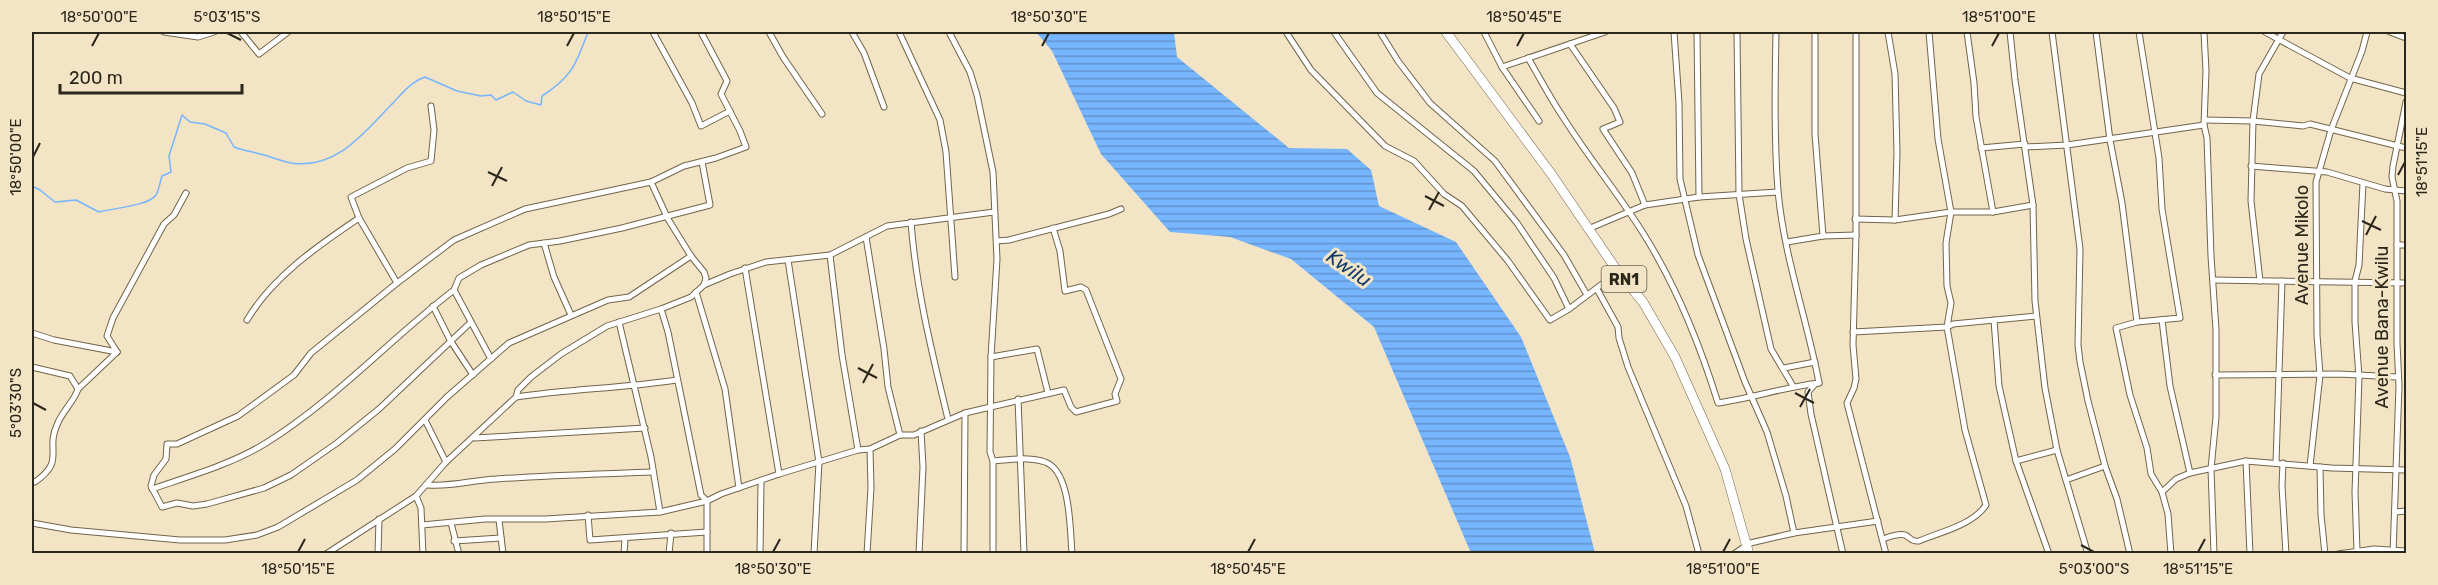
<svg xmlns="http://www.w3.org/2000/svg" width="2438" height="585" font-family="Rubik,sans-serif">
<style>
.water{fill:url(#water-rules)}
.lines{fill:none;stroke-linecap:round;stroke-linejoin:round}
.stream{stroke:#76b5ff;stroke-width:1.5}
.street-casing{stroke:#716549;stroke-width:7}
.highway-casing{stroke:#716549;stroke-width:10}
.street{stroke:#fff;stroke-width:5}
.highway{stroke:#fff;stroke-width:9}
.ticks{fill:none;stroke:#2c271b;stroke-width:2}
.labels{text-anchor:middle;stroke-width:6;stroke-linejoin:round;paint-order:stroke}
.shield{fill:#f2e4c5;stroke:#67604e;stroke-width:1.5}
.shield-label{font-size:16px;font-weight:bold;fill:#2c271b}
.street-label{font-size:18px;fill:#2c271b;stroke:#f2e4c5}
.water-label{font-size:20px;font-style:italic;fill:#143f6d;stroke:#f2e4c5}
.neatline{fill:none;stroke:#2c271b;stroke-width:2}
.ticks-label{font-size:15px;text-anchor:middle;fill:#2c271b}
</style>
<defs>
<pattern id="water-rules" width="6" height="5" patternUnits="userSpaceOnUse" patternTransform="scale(1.5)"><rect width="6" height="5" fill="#76b5ff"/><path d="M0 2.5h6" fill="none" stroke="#6193ce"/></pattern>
</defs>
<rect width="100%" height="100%" fill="#f2e4c5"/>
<!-- water -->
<polygon class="water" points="1036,32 1174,32 1177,57 1289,148 1347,149 1371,170 1379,206 1456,242 1521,337 1570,457 1595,553 1471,553 1374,327 1291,259 1230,237 1170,232 1101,154 1052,51"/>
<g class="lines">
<!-- stream -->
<path class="stream" d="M32,186L40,190L55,202L76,200L99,212C114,208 148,206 156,195C159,190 160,182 162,176L171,172L169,156L182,115L190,122L205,124L226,133L234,147C242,150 248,151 256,153C268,155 279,161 291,163C335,170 363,134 390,106C401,95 410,82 425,77L457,91L481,96L491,95L496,100L513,92L526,101L541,105L542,96C572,77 576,64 588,32"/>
<!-- street casing -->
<g class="street-casing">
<g id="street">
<polyline points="164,32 198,37 214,32"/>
<polyline points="241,32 259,54 288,32"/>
<polyline points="653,32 692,103 701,126 730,111"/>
<polyline points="769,32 783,57 822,114"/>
<polyline points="852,32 864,53 884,107"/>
<polyline points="899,32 940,120 946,152 955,277"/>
<polyline points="949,32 970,72 977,95 993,172 997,259 991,357 990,452 993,461 993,554"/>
<polyline points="1286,32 1311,70 1385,146 1414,161 1444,194 1462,206 1508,261 1550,320 1569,309 1618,272"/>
<polyline points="1334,32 1377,93 1474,171 1517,223 1554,278 1569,309"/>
<polyline points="1380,32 1398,61 1430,103 1495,161 1564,255 1587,295"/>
<polyline points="1484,32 1502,67 1539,121"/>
<polyline points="1674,32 1679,103 1680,179 1698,255 1745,382 1767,432 1786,496 1794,533"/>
<polyline points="1697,32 1699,197"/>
<polyline points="1737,32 1739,194 1746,239 1771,349 1793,386"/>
<path d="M1776,32C1775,84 1774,139 1778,191C1784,257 1807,319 1819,383"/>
<polyline points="1815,32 1815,134 1823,236"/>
<polyline points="1856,32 1856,235 1853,345 1856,379 1854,388 1847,403 1886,554"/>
<polyline points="1888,32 1895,74 1897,153 1895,220"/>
<polyline points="1967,32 1974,83 1976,117 1993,212"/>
<polyline points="2010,32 2015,80 2033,205 2035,301 2045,388 2057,450 2088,554"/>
<polyline points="2052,32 2080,249 2078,345 2080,362 2088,401 2105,466 2117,499 2130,554"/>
<polyline points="2096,32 2110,140 2122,203 2137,322"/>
<polyline points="2139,32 2159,158 2162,209 2180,318 2137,322 2116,328 2130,395 2147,448 2151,474 2162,492 2168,514 2171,554"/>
<polyline points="2204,32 2206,71 2204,125 2207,138 2211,256 2216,330 2216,417 2211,469 2214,554"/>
<polyline points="2265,32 2350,78 2406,93"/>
<polyline points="2390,32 2406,38"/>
<polyline points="1570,44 1614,108 1620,122 1603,129 1632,173 1645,205"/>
<path d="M1528,58C1540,78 1550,98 1563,117C1588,157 1618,193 1643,233C1676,285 1700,345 1718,403C1752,398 1785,387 1819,383"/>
<polyline points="1502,67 1605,32"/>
<polyline points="2205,120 2253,121 2303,126 2310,124 2406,148"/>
<polyline points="2025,147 2067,145 2204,125"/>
<polyline points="1981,148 2025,144"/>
<polyline points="2251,166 2327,172 2385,189 2406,191"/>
<polyline points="651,182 668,219 691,256 704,272 706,278 704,285"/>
<polyline points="1855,219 1895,220 1951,212 1993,212 2033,205"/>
<path d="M911,222C916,289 932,353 948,419"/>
<polyline points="1588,229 1645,205 1699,197 1778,192"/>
<polyline points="866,237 884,349 888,387 900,435"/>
<polyline points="997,241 1009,240 1109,214 1121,209"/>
<polyline points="1787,242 1823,236 1856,235"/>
<polyline points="544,243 554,277 571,315"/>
<polyline points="2397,245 2406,245"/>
<polyline points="830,255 842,355 858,450"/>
<polyline points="788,260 819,462 814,554"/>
<polyline points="745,268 779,474"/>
<polyline points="2213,280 2406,283"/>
<polyline points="2260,281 2251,201 2253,121 2259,74 2283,32"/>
<polyline points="397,283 359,218 351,197 407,168 431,161 434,130 431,106"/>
<polyline points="1597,289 1618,327 1619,338 1628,367 1686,506 1699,554"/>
<polyline points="454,290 491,359"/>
<polyline points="696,292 725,389 739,488"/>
<polyline points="433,306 450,340 473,375"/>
<polyline points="661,309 668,332 701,495 707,501 707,554"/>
<path d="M247,320C273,276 318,246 359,218"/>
<polyline points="1994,320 1999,386 2016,461 2049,554"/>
<polyline points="2162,320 2170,386 2190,473"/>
<polyline points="619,322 651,457 660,512"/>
<polyline points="470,323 379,409 337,443 291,475 264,488 207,504 193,506 177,503 162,507 151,486 154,475 166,459 167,444 177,444 238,416 294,375 311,353 397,283 454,240 525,209 651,182 684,166 716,158 746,147 740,131 721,94 727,81 701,32"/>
<polyline points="1853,332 1947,327 1953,324 2036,316"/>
<polyline points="32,333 54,340 117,352"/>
<polyline points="117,352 107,336 113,318 164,224 174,215 186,193"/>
<polyline points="991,357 1037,349 1048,393"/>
<polyline points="32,367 70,376 78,389"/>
<polyline points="1784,368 1815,362"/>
<polyline points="2215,375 2339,374 2397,377"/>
<polyline points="1815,384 1808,392 1811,414 1843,554"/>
<path d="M516,397C570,389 624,388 677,380"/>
<polyline points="1018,399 1024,554"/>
<polyline points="425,420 446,462"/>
<polyline points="475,438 645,428"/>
<path d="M993,461C1010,459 1029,457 1045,462C1071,471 1070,530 1072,554"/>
<polyline points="2016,461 2057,450"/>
<polyline points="2246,461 2250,554"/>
<polyline points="2276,463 2282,281"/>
<polyline points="2283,463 2282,486 2286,554"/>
<polyline points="2310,466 2320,375 2317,335 2316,182 2331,130 2362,51 2367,32"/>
<polyline points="2320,467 2321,515 2325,554"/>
<polyline points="2066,480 2105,466"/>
<path d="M32,481L35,482C66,460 45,451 57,425C62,411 74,402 78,389L117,352"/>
<path d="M428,485C450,487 474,480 496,479C549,475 601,474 653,472"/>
<path d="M152,489C190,476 232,464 266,443C335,400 390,339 454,290L459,278L481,265L529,245L560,241L622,228L710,205L702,162"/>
<polyline points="2162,492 2176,479 2190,473 2246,461 2332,468 2406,470"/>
<polyline points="416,496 421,508 423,554"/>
<polyline points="2395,512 2406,511"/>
<polyline points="588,515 590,540 707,532"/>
<polyline points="499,520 503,554"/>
<polyline points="32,523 71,530 180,540 225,540 257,535 278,527 357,480 395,449 447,397 509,343 608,300 629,297 691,256"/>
<polyline points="451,523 459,554"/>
<polyline points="422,525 485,519 545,519 660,512 707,501 721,494 779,474 858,450 870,449 900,435 914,435 965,413 1064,390 1071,407 1076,412 1117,401 1115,394 1121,379 1086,290 1081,287 1065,291 1060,251 1053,228"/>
<path d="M1883,539C1889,537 1898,533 1905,535C1911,538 1911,542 1919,541C1940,532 1973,525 1986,505L1965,430L1947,327L1951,303L1947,286L1946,243L1951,212L1938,139L1929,32"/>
<polyline points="454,541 501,538"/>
<polyline points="1746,544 1794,533 1878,521"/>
<polyline points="2357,551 2355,492 2359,377 2355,322 2355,281 2359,265 2363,183"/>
<polyline points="326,554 416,496 446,462 516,397 518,390 531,377 561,354 607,326 661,309 691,297 704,285 730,274 766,262 830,255 887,226 994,212"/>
<polyline points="378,554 379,519"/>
<polyline points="624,554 625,539"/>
<polyline points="669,554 671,533"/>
<polyline points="760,554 761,482"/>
<polyline points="867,554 871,488 870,449"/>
<polyline points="919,554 923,467 921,431"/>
<polyline points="964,554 965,413"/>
<polyline points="1734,554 1747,545"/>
<polyline points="2338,554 2374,549 2406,551"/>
<polyline points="2393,554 2399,386 2397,343 2397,201 2392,177 2393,166 2406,102"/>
</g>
</g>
<!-- highway casing -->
<g class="highway-casing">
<polyline id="highway" points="1446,32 1552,175 1618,272 1643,302 1675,357 1725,469 1749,554"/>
</g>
<!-- street -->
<use href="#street" class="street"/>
<!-- highway -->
<use href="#highway" class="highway"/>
</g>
<!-- ticks -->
<path class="ticks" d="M227,33L241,40M92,46L99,33M567,46L574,33M1042,46L1049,33M1517,46L1524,33M1992,46L1999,33M33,157L40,143M488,172L507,181M2398,175L2405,162M492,186L502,167M1425,196L1444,206M1429,210L1439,192M2362,221L2381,230M2366,235L2376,216M858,368L877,378M863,383L873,364M1795,393L1814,403M33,403L46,410M1800,407L1810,389M2081,545L2094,552M298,552L305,539M773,552L780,539M1248,552L1255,539M1723,552L1730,539M2198,552L2205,539"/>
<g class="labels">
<!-- shield labels -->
<rect class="shield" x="1601.5" y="266" width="45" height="26" rx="4.5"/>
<g class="shield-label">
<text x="1624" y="285">RN1</text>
</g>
<!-- street labels -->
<g class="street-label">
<text transform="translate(2302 245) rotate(-90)" y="6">Avenue Mikolo</text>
<text transform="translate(2382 327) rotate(-90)" y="6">Avenue Bana-Kwilu</text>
</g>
<!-- water labels -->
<g class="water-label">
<text transform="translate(1349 268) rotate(35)" y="7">Kwilu</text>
</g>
</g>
<!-- border -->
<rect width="2438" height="585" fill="none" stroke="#f2e4c5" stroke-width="66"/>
<!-- scale -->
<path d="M60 84v9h182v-9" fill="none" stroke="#2c271b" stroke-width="3"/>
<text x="69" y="84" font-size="18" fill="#2c271b" stroke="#f2e4c5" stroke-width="4.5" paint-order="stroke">200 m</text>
<rect x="33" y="33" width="2372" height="519" class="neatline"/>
<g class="ticks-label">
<text x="99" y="22">18°50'00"E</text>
<text x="227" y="22">5°03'15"S</text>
<text x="574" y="22">18°50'15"E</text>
<text x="1049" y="22">18°50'30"E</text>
<text x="1524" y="22">18°50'45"E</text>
<text x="1999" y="22">18°51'00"E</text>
<text transform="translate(16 157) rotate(-90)" y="5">18°50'00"E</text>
<text transform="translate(2422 162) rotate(-90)" y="5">18°51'15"E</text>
<text transform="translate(16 403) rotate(-90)" y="5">5°03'30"S</text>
<text x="298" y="574">18°50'15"E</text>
<text x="773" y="574">18°50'30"E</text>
<text x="1248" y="574">18°50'45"E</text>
<text x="1723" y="574">18°51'00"E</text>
<text x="2094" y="574">5°03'00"S</text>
<text x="2198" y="574">18°51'15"E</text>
</g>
</svg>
